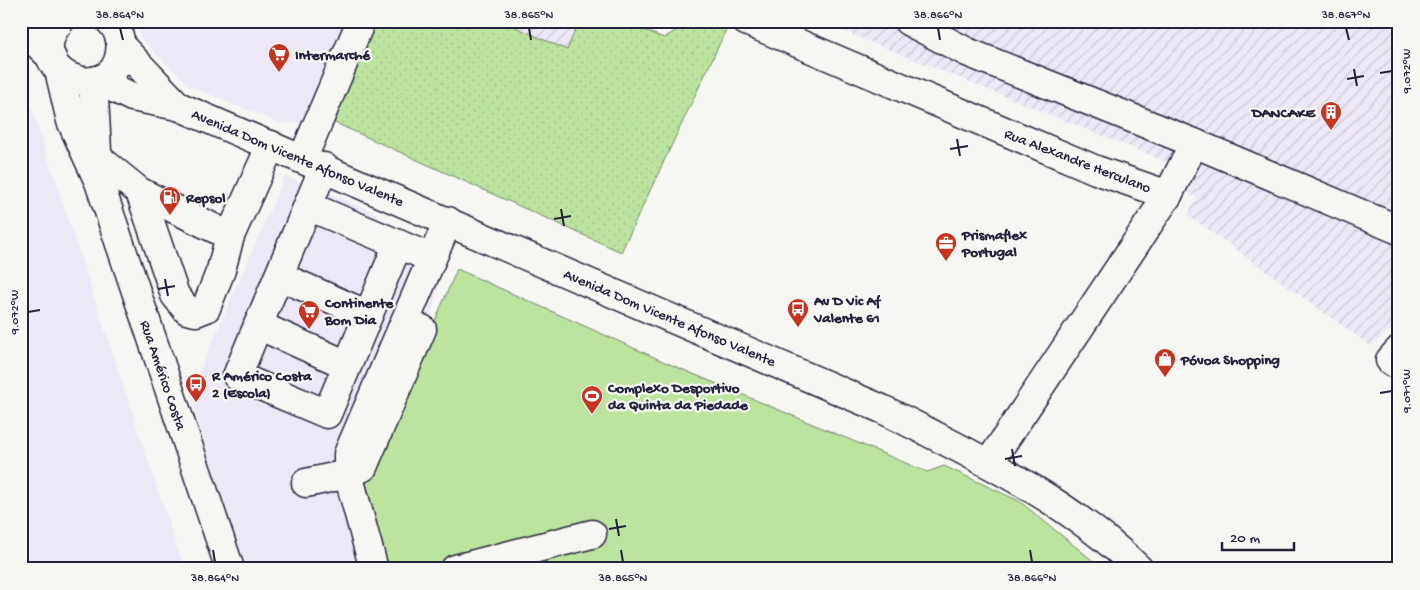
<svg xmlns="http://www.w3.org/2000/svg" width="1420" height="590" font-family="'Gochi Hand',sans-serif">
<style>
.built{fill:#ece8f5}
.industrial{fill:url(#industrial-furrows)}
.grass{fill:url(#grass-dots);stroke:#70836d}
.garden{fill:#bde49f;stroke:#70836d}
.lines{fill:none;stroke-linecap:round;stroke-linejoin:round}
.minor-casing{stroke:#22223b;stroke-width:31}
.minor{stroke:#f6f6f2;stroke-width:28}
.ticks{fill:none;stroke:#22223b;stroke-width:2}
.labels{text-anchor:middle;stroke-width:4.5;stroke-linejoin:round;paint-order:stroke}
.poi-label{font-size:15px;font-weight:bold;fill:#22223b;stroke:#f6f6f2;text-anchor:start}
.street-label{font-size:15px;fill:#22223b;stroke:#f6f6f2}
.neatline{fill:none;stroke:#22223b;stroke-width:2}
.ticks-label{font-size:12px;text-anchor:middle;fill:#22223b}
</style>
<defs>
<pattern id="industrial-furrows" width="10" height="10" patternUnits="userSpaceOnUse" patternTransform="scale(1.25)"><rect width="10" height="10" fill="#ece8f5"/><path d="M-1 1l2-2M0 10L10 0M9 11l2-2" fill="none" stroke="#cac7d3"/></pattern>
<pattern id="grass-dots" width="8" height="8" patternUnits="userSpaceOnUse" patternTransform="scale(1.25)"><rect width="8" height="8" fill="#bde49f"/><path d="M2 2h.1M6 6h.1" fill="none" stroke="#a2c38a" stroke-width="1.8" stroke-linecap="round"/></pattern>
</defs>
<rect width="100%" height="100%" fill="#f6f6f2"/>
<filter id="ink" filterUnits="userSpaceOnUse"><feTurbulence type="fractalNoise" baseFrequency=".02" numOctaves="2"/><feDisplacementMap in="SourceGraphic" scale="10" xChannelSelector="R" yChannelSelector="G"/><feConvolveMatrix kernelMatrix="1 2 1 2 8 2 1 2 1" color-interpolation-filters="sRGB"/></filter>
<g filter="url(#ink)">
<!-- built -->
<g class="built">
<polygon points="138,21 375,21 331,121 282,124 191,87 140,38"/>
<polygon points="21,80 23,83 184,569 21,569"/>
<polygon points="285,176 370,210 445,264 422,346 365,476 364,496 383,569 243,569 190,393"/>
</g>
<!-- industrial -->
<g class="industrial">
<polygon points="502,21 578,21 567,50"/>
<polygon points="819,21 1399,21 1399,323 1371,346 1188,215 1197,197 1188,193 1197,174"/>
</g>
<!-- grass -->
<path class="grass" d="M372,21H502L567,50L579,21H620L664,38C691,21 695,16 727,28L621,252L331,121Z"/>
<!-- garden -->
<polygon class="garden" points="457,269 667,363 927,472 944,466 1019,501 1103,569 386,569 366,483"/>
<g class="lines">
<!-- minor casing -->
<g class="minor-casing">
<g id="minor">
<path d="M60,21C17,73 112,109 120,53C122,42 119,30 110,21"/>
<polyline points="746,21 1096,170 1168,195 989,463"/>
<polyline points="908,21 967,52 1194,143 1399,230"/>
<polyline points="21,28 52,58"/>
<polyline points="121,46 178,106"/>
<polyline points="59,70 71,121 99,182 230,569"/>
<path d="M97,80L132,97L178,106L882,409C971,454 1066,498 1139,569"/>
<polyline points="93,81 98,168"/>
<polyline points="98,158 140,192 230,236 271,145"/>
<polyline points="303,158 361,21"/>
<polyline points="324,167 237,376 327,414 398,244 431,258"/>
<polyline points="140,192 175,295 187,310 196,312 206,308 221,270 230,236"/>
<polyline points="1168,195 1194,143"/>
<polyline points="308,206 398,244"/>
<polyline points="279,276 368,315"/>
<polyline points="258,325 347,365"/>
<polyline points="1399,350 1390,360 1399,366"/>
<polyline points="306,483 348,474 363,467 422,329"/>
<polyline points="374,569 348,474 348,454 448,221"/>
<polyline points="455,569 592,534"/>
</g>
</g>
<!-- minor -->
<use href="#minor" class="minor"/>
</g>
</g>
<!-- ticks -->
<path class="ticks" d="M120,28L123,40M529,28L531,40M938,28L940,40M1346,28L1349,40M1354,69L1357,86M1380,73L1392,71M1347,79L1364,76M957,139L960,156M950,149L968,146M561,209L564,226M554,219L571,216M165,279L168,296M158,289L175,286M28,312L40,310M1380,393L1392,391M1012,449L1015,466M1005,459L1022,456M616,519L619,536M609,529L626,526M213,550L215,562M621,550L623,562M1030,550L1032,562"/>
<!-- icons -->
<defs>
<g id="supermarket-pin" transform="scale(1.125)"><path d="M0 17L-7.5 6A9.5 9.5 0 1 1 7.5 6Z" fill="#c8321e" stroke="#f6f6f2"/><path d="M-6-5.5h2.5l.6 2H6L4.5 2H-2.5L-4.4-4H-6ZM-1.5 3.2a1.3 1.3 0 1 0 .1 0ZM3 3.2a1.3 1.3 0 1 0 .1 0Z" fill="#fff"/></g>
<g id="building-pin" transform="scale(1.125)"><path d="M0 17L-7.5 6A9.5 9.5 0 1 1 7.5 6Z" fill="#c8321e" stroke="#f6f6f2"/><path d="M-4-6H4V6H1V3H-1V6H-4ZM-2.5-4.3h1.7v1.8h-1.7ZM.8-4.3h1.7v1.8H.8ZM-2.5-1h1.7V.8h-1.7ZM.8-1h1.7V.8H.8Z" fill="#fff"/></g>
<g id="fuel-pin" transform="scale(1.125)"><path d="M0 17L-7.5 6A9.5 9.5 0 1 1 7.5 6Z" fill="#c8321e" stroke="#f6f6f2"/><path d="M-5.5-6h7V0h2V4h1.3V-2.5L3-4.5l.8-.8L6-3V5H2.5V1h-1V6h-7ZM-4.2-4.7v3.2H.2V-4.7Z" fill="#fff"/></g>
<g id="office-pin" transform="scale(1.125)"><path d="M0 17L-7.5 6A9.5 9.5 0 1 1 7.5 6Z" fill="#c8321e" stroke="#f6f6f2"/><path d="M-6-3h4V-5.5h4V-3h4V5H-6ZM-1-4.5V-3h2v-1.5ZM-6 0V1H6V0Z" fill="#fff"/></g>
<g id="bus-pin" transform="scale(1.125)"><path d="M0 17L-7.5 6A9.5 9.5 0 1 1 7.5 6Z" fill="#c8321e" stroke="#f6f6f2"/><path d="M-5-6H5V4H4V6H2V4H-2V6H-4V4H-5ZM-3.5-4V0h7V-4ZM-3.5 1.2v1.5H-2V1.2ZM2 1.2v1.5H3.5V1.2Z" fill="#fff"/></g>
<g id="shop-pin" transform="scale(1.125)"><path d="M0 17L-7.5 6A9.5 9.5 0 1 1 7.5 6Z" fill="#c8321e" stroke="#f6f6f2"/><path d="M-5-2.5h2.3a2.7 3.5 0 0 1 5.4 0H5L5.5 6h-11ZM-1.5-2.5h3a1.5 2.3 0 0 0-3 0Z" fill="#fff"/></g>
<g id="stadium-pin" transform="scale(1.125)"><path d="M0 17L-7.5 6A9.5 9.5 0 1 1 7.5 6Z" fill="#c8321e" stroke="#f6f6f2"/><path d="M0-5a6.5 5 0 1 0 0 10a6.5 5 0 1 0 0-10ZM-3.5-1.8h7v3.6h-7Z" fill="#fff"/></g>
</defs>
<g fill-rule="evenodd">
<use href="#supermarket-pin" x="279" y="54"/>
<use href="#building-pin" x="1331" y="112"/>
<use href="#fuel-pin" x="170" y="197"/>
<use href="#office-pin" x="946" y="243"/>
<use href="#bus-pin" x="798" y="309"/>
<use href="#supermarket-pin" x="309" y="311"/>
<use href="#shop-pin" x="1165" y="359"/>
<use href="#bus-pin" x="196" y="384"/>
<use href="#stadium-pin" x="592" y="396"/>
</g>
<g class="labels">
<!-- poi labels -->
<g class="poi-label">
<text x="295" y="59">Intermarché</text>
<text x="1315" y="117" text-anchor="end">DANCAKE</text>
<text x="186" y="202">Repsol</text>
<text x="962" y="239">Prismaflex<tspan x="962" dy="17">Portugal</tspan></text>
<text x="814" y="305">Av D Vic Af<tspan x="814" dy="17">Valente 61</tspan></text>
<text x="325" y="307">Continente<tspan x="325" dy="17">Bom Dia</tspan></text>
<text x="1181" y="364">Póvoa Shopping</text>
<text x="212" y="380">R Américo Costa<tspan x="212" dy="17">2 (Escola)</tspan></text>
<text x="608" y="392">Complexo Desportivo<tspan x="608" dy="17">da Quinta da Piedade</tspan></text>
</g>
<!-- street labels -->
<g class="street-label">
<text transform="translate(298 157) rotate(23)" y="5">Avenida Dom Vicente Afonso Valente</text>
<text transform="translate(1078 160) rotate(21)" y="5">Rua Alexandre Herculano</text>
<text transform="translate(670 317) rotate(23)" y="5">Avenida Dom Vicente Afonso Valente</text>
<text transform="translate(164 375) rotate(71)" y="5">Rua Américo Costa</text>
</g>
</g>
<!-- margin -->
<rect width="1420" height="590" fill="none" stroke="#f6f6f2" stroke-width="55"/>
<!-- scale -->
<path d="M1222 542v8h72v-8" fill="none" stroke="#22223b" stroke-width="2.5"/>
<text x="1230" y="542" font-size="15" fill="#22223b" stroke="#f6f6f2" stroke-width="4" paint-order="stroke">20 m</text>
<rect x="28" y="28" width="1364" height="534" class="neatline"/>
<g class="ticks-label">
<text x="120" y="18">38.864°N</text>
<text x="529" y="18">38.865°N</text>
<text x="938" y="18">38.866°N</text>
<text x="1346" y="18">38.867°N</text>
<text transform="translate(1406 71) rotate(-90)" y="4">9.072°W</text>
<text transform="translate(14 312) rotate(-90)" y="4">9.072°W</text>
<text transform="translate(1406 391) rotate(-90)" y="4">9.071°W</text>
<text x="215" y="581">38.864°N</text>
<text x="623" y="581">38.865°N</text>
<text x="1032" y="581">38.866°N</text>
</g>
</svg>
